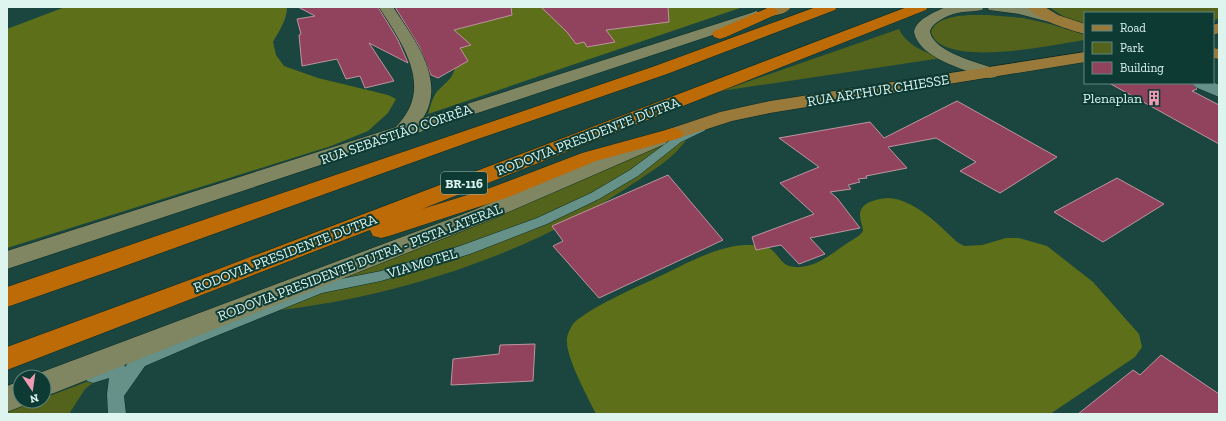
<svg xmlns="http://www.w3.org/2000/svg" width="1226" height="421" font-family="'Zilla Slab',serif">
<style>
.green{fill:#54631c}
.forest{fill:#5e6f19}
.building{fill:#91425c;stroke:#bd95a0}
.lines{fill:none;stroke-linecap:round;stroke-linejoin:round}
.lane-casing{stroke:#082a25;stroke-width:1}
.street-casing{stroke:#082a25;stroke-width:1}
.secondary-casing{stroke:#082a25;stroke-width:1}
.primary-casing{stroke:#082a25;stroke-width:1}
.highway-casing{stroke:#082a25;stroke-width:1}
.lane{fill:#659188;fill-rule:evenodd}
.street{fill:#659188;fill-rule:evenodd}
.secondary{fill:#7f8661;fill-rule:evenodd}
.primary{fill:#9a7a3b;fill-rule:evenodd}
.highway{fill:#bd6b07;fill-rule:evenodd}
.labels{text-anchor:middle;stroke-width:4;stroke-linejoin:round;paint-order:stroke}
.shield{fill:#0d3b34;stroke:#9fbcb7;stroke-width:1}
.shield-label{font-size:13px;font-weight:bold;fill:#ddf4ef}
.street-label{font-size:14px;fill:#ddf4ef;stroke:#0d3b34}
.poi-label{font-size:14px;fill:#ddf4ef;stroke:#0d3b34;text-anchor:end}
</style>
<rect width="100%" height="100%" fill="#1a463f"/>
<!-- green -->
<g class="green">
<polygon points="1049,7 1219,7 1219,18 1213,21 1213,13 1085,13 1085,27 1069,20"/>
<path d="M969,15H988L1023,18L1050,24L1085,35V40C1056,44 942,70 931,32C935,18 957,16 969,15Z"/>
<path d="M899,29C907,46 925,52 942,58L721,91Z"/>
<path d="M692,133C687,139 682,146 676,152C662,166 642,177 625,189C519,260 379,302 252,313Z"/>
<polygon points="102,376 85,389 69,414 7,414 7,411 35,401 44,401 44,398"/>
</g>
<!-- forest -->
<g class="forest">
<path d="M65,7H287C287,20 279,31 273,42L276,55L284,66L318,78L388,95L396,99L388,113L368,131L331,146L7,248V29Z"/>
<path d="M442,7H743L428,114C430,107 432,99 436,93C446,81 454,80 456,62Z"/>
<path d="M888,198C914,199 939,225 957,242L964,246L982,245L1006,238H1019L1047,246L1093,282L1139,334L1142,347L1135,357L1050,414H596C588,397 565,357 567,338C568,332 572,324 577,320C600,303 628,291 654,279C682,266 717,245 748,245C754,245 763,246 769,248C777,252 780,263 789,266C812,272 832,253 849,242C855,238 859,237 863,231C863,226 860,221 860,215C860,202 877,199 888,198Z"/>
</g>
<!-- building -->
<g class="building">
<polygon points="298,7 378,7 398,40 408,63 369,43 394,81 365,88 360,76 346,79 337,59 302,66 299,35 301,34 297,19 315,16"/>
<polygon points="395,7 511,7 512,15 454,30 471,45 460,48 468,61 438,78 431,75 419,46"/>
<polygon points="541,7 668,7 669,22 606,30 615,42 587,47 584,42 576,44 567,32"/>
<polygon points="1109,83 1191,83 1197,89 1192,91 1219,105 1219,144"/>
<polygon points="957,101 1057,157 1000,193 960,171 976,162 936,138 888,147 907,168 866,176 867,178 858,179 860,182 848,185 851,189 830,192 837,198 860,228 810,238 825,254 799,264 781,245 756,250 752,237 814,214 780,183 819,167 779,138 870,122 884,138"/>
<polygon points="668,175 723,240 599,298 553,246 563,241 552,226"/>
<polygon points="1117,178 1164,204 1103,242 1054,212"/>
<polygon points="535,344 533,381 451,385 453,359 499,354 500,345"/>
<polygon points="1161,355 1219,394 1219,414 1078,414 1133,370 1140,375"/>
</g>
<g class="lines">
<!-- lane casing -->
<g class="lane-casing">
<polygon id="lane" points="700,126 704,127 706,129 704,131 681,142 638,176 599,199 547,224 470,254 381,281 322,293 201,342 145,366 124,396 126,414 108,414 107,394 109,378 93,383 87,381 85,376 87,371 118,361 124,363 125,367 133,356 189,332 315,284 381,271 460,246 537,218 591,193 630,170 673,138"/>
</g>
<!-- street casing -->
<g class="street-casing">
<polygon id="street" points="1213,82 1219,85 1219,97 1195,87 1192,83"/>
</g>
<!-- secondary casing -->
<g class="secondary-casing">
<g id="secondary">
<path d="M379,7H393C414,39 447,80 423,118L751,13L756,11L761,13L764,16L761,19L7,269V251L396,127C403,119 409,111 412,101C422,68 395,33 379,7Z"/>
<path d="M945,7H984L982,10C974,12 965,11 957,13C948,15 931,23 930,32C934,52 979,63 996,69L999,73L996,77L990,78L984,77C963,69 919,58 914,32C916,19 934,13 945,7Z"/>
<polygon points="987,7 1025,7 1058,15 1061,18 1058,21 1053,23 1019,14 989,10"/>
<polygon points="658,134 665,136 668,140 665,144 490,220 54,393 44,396 44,377 33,377 34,375 474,210 580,164"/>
<polygon points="20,381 20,401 31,401 30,403 7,412 7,386"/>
</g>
</g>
<!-- primary casing -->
<g class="primary-casing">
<g id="primary">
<path d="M770,7H791C787,14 773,17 765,15L762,12L765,9Z"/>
<path d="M1027,7H1045L1058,15L1085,24V34C1070,30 1036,20 1027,7Z"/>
<polygon points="1219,23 1219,33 1213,35 1213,25"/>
<polygon points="1213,48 1219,49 1219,59 1213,58"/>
<polygon points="1085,52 1085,62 770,113 732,121 673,140 666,138 663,134 666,130 720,112 770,101"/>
</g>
</g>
<!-- highway casing -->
<g class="highway-casing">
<g id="highway">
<polygon points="770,7 775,9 778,12 775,15 726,37 720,39 714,37 712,34 714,31"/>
<polygon points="816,7 837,7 835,10 667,74 475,140 119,268 7,307 7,287 655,66"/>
<polygon points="907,7 928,7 926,10 422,209 490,188 582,153 673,128 680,130 683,134 680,138 596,161 506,198 389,236 381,238 373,236 370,230 7,370 7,347 211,272"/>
</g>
</g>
<!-- lane -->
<use href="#lane" class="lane"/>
<!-- street -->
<use href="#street" class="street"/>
<!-- secondary -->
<use href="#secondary" class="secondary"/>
<!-- primary -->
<use href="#primary" class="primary"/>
<!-- highway -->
<use href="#highway" class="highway"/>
</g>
<!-- icons -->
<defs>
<g id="building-bare" transform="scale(1.2)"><path d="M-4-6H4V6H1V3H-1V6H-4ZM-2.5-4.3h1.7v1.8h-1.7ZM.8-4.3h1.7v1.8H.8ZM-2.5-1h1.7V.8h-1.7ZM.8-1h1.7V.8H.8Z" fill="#f19ab4" stroke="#0d3b34" stroke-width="2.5" paint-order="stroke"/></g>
</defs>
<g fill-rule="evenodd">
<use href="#building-bare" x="1154" y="98"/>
</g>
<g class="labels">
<!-- shield labels -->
<rect class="shield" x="441" y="172" width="46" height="22" rx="3"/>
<g class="shield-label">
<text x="464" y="188">BR-116</text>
</g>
<!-- street labels -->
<g class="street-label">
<text transform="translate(878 90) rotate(-9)" y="5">RUA ARTHUR CHIESSE</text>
<text transform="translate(396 134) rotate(-19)" y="5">RUA SEBASTIÃO CORRÊA</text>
<text transform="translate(588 136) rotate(-21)" y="5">RODOVIA PRESIDENTE DUTRA</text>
<text transform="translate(285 253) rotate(-21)" y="5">RODOVIA PRESIDENTE DUTRA</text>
<text transform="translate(360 262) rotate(-21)" y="5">RODOVIA PRESIDENTE DUTRA - PISTA LATERAL</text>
<text transform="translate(422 263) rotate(-17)" y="5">VIA MOTEL</text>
</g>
<!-- poi labels -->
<g class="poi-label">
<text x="1142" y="103">Plenaplan</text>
</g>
</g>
<!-- border -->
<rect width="1226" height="421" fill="none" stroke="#ddf4ef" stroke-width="16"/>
<!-- legend -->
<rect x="1084" y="12" width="130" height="72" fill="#0d3b34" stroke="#60857f"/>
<rect x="1092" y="25" width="20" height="6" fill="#9a7a3b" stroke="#60857f"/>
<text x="1120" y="32" font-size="12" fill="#ddf4ef">Road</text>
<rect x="1092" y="42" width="20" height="12" fill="#54631c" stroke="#60857f"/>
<text x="1120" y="52" font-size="12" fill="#ddf4ef">Park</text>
<rect x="1092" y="62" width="20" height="12" fill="#91425c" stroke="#60857f"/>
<text x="1120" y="72" font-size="12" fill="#ddf4ef">Building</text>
<!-- north arrow -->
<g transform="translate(32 389) rotate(167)"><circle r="19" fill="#0d3b34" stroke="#60857f"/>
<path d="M0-3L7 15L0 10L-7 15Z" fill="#f19ab4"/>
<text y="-6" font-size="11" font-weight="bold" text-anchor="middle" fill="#ddf4ef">N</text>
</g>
</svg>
